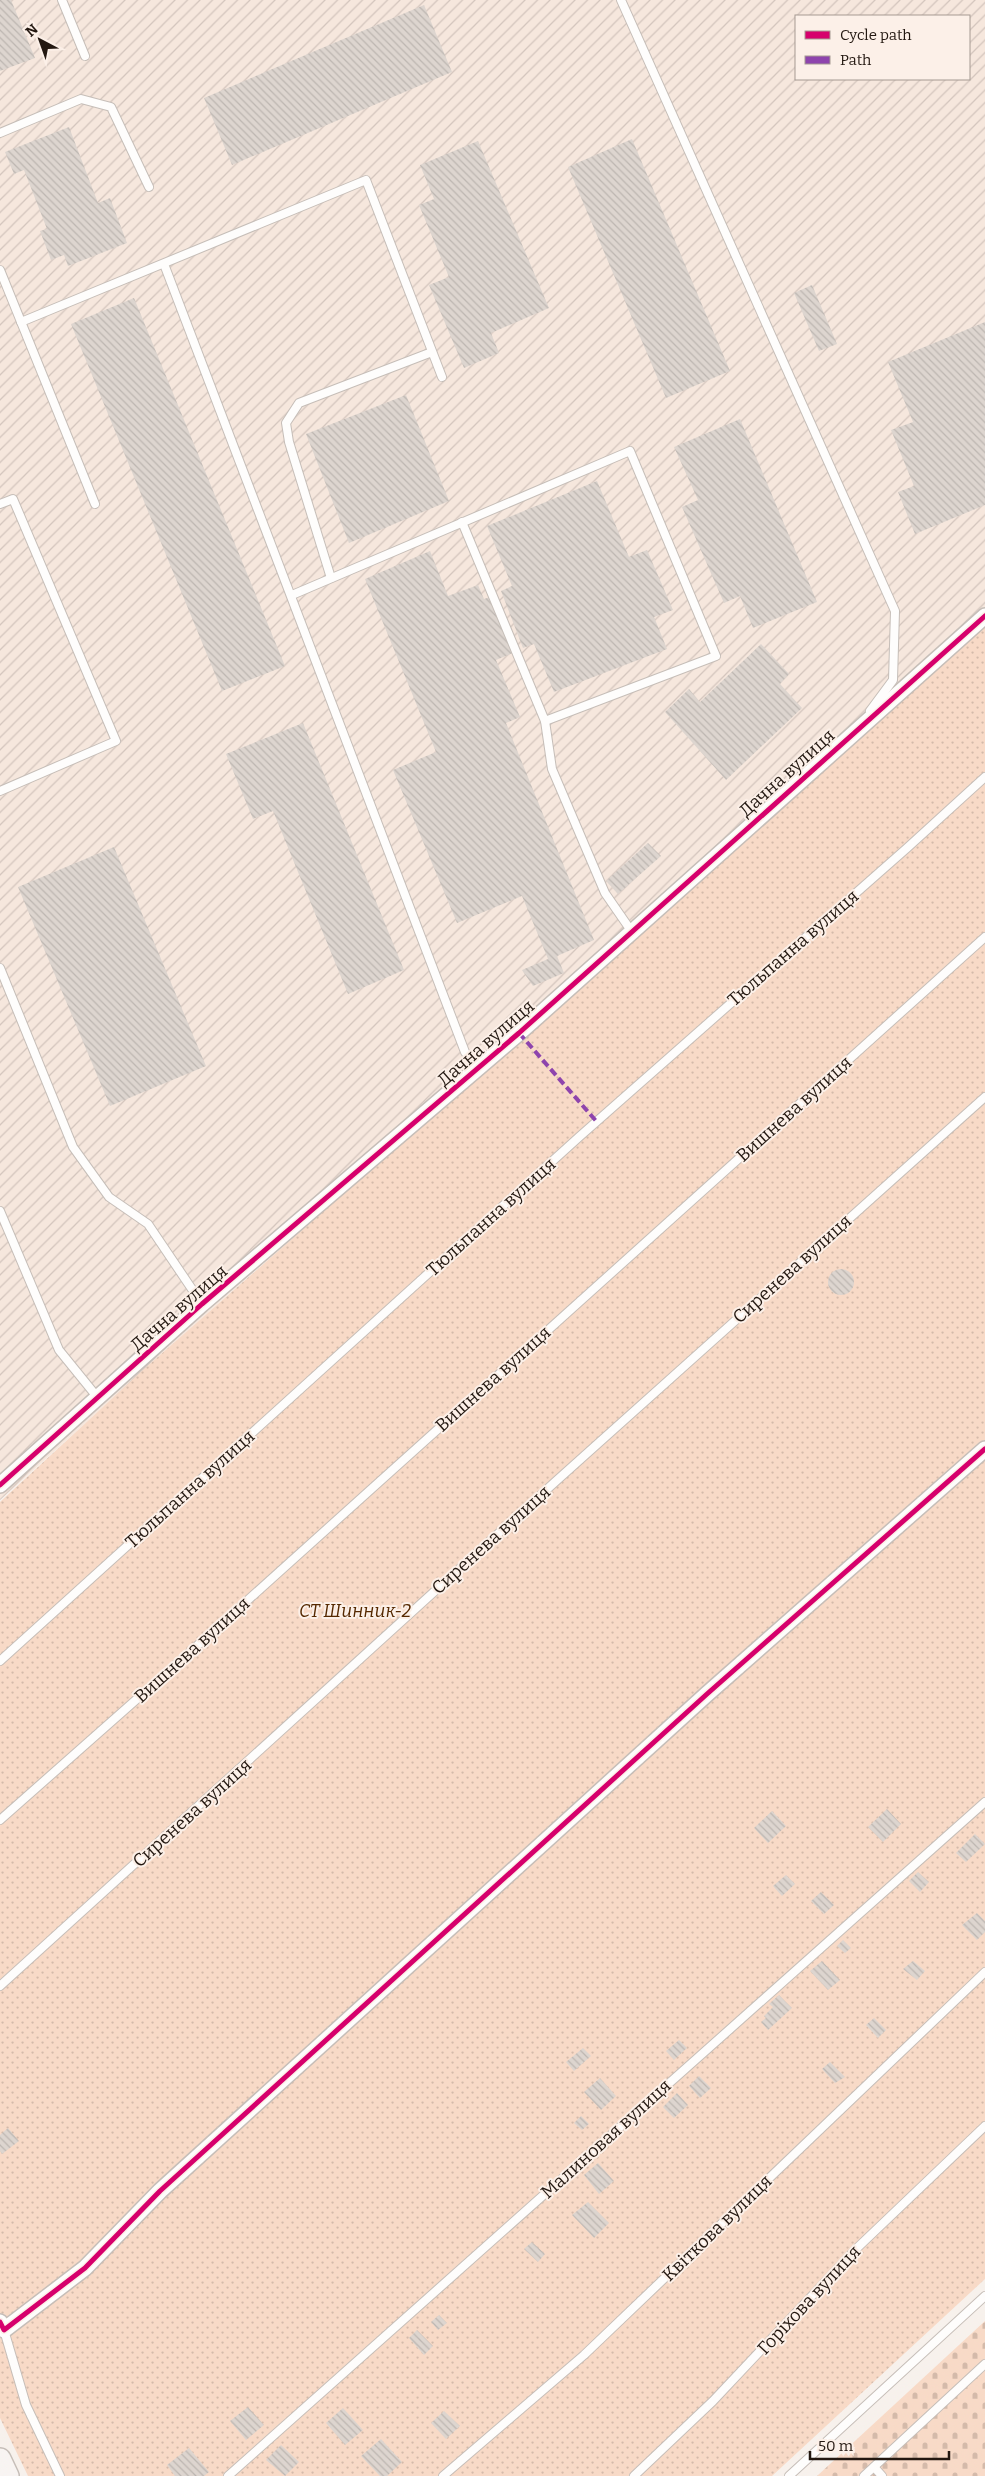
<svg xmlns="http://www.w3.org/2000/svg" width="985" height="2476" font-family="Bitter,serif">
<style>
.industrial{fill:url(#industrial-furrows);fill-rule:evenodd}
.cemetery{fill:url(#cemetery-stones)}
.garden{fill:url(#garden-dots)}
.building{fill:url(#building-back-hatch)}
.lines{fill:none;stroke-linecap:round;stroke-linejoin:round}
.lane-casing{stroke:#c6beb8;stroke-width:10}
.street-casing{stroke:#c6beb8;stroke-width:18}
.secondary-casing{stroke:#c6beb8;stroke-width:24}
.lane{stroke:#fefdfc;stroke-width:8}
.street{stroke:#fefdfc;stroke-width:15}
.secondary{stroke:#f8f4f2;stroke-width:21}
.quiet{stroke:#8e44ad;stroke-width:4;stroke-dasharray:8 4;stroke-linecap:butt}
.cycleway-casing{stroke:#fcf0e8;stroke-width:8}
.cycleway{stroke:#d6006c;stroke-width:5}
.labels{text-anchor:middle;stroke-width:4;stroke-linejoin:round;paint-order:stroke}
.street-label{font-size:18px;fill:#231811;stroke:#fcf0e8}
.park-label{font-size:18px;font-style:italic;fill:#562901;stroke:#fcf0e8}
</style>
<defs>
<pattern id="industrial-furrows" width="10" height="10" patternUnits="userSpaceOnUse" patternTransform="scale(1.25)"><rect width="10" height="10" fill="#f6e7dd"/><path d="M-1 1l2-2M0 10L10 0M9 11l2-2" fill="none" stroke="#d3c5bd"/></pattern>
<pattern id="cemetery-stones" width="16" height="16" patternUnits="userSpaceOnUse" patternTransform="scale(1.25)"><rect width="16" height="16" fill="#f8dac7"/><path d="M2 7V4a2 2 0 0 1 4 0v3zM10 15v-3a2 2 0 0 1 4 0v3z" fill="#d4baaa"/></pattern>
<pattern id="garden-dots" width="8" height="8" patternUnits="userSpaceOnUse" patternTransform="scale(1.25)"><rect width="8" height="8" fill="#f8dac7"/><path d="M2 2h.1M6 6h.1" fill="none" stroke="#d4baaa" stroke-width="1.8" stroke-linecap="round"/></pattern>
<pattern id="building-back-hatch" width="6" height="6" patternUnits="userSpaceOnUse" patternTransform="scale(1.25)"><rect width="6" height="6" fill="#ddd5cf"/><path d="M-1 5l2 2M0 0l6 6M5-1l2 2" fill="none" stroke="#bdb6b1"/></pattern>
</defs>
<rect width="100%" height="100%" fill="#f7f1ec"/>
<!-- industrial -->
<path class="industrial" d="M0,0H985V613L0,1500ZM796,16H969V79H796Z"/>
<!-- cemetery -->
<polygon class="cemetery" points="985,2321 985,2476 817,2476"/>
<!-- garden -->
<polygon class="garden" points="985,621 985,2279 772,2476 28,2476 0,2418 0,1502 142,1371 561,1002"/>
<!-- building -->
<g class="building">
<polygon points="0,0 11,0 35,58 0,71"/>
<polygon points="424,5 452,72 232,165 204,98"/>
<polygon points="69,127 98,203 110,198 127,243 68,266 64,255 51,260 40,231 47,229 24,170 14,174 5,152"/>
<polygon points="632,139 730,371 666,398 568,167"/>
<polygon points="478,141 549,308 491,333 499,353 464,368 429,285 449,277 419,205 434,199 420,165"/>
<polygon points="812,285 837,344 819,351 794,293"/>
<polygon points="134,298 285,666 222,691 71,324"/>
<polygon points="985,322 985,505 915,534 898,492 914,486 891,430 913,422 888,362"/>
<polygon points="406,395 449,501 349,543 306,434"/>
<polygon points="740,419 817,602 753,628 740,596 724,603 682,507 698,500 674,447"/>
<polygon points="597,481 629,557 647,550 673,610 654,617 667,649 554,692 534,644 523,648 501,591 512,586 487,526"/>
<polygon points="430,551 448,596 478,585 484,599 490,597 513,653 496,660 520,717 506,723 594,940 557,956 564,973 533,986 522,970 548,959 522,896 457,923 393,770 436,752 365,579"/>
<polygon points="761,644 789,674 780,684 802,708 726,780 665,712 689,689 700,702"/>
<polygon points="303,723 404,970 348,994 273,811 253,819 226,754"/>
<polygon points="648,843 661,856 618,894 606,881"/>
<polygon points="114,847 206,1066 110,1106 18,887"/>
<circle cx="841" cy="1282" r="13"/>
<polygon points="887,1809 901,1824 883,1842 868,1827"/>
<polygon points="772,1811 786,1826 768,1843 754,1828"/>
<polygon points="975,1834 985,1844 966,1862 956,1853"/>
<polygon points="918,1872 929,1882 920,1892 909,1881"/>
<polygon points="786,1875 795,1884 782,1896 773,1886"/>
<polygon points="821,1892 834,1905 824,1914 811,1901"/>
<polygon points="977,1913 985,1921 985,1932 977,1940 962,1925"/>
<polygon points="843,1940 851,1948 845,1953 837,1946"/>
<polygon points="822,1961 840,1980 828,1990 810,1971"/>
<polygon points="913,1961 925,1971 917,1980 903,1969"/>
<polygon points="779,1995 792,2008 768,2030 761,2022 766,2018 764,2016 773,2007 769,2004"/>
<polygon points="874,2018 886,2030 878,2038 866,2025"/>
<polygon points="679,2040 687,2048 674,2060 666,2051"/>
<polygon points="583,2048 591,2056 574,2071 566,2062"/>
<polygon points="830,2062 845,2077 835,2083 822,2069"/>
<polygon points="699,2076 711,2088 700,2098 689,2086"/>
<polygon points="600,2078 616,2096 601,2110 584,2092"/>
<polygon points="677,2093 688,2105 674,2118 663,2107"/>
<polygon points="581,2116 589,2124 582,2130 574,2123"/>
<polygon points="8,2128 19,2141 2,2154 0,2151 0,2135"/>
<polygon points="598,2163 614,2181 599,2194 584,2175"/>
<polygon points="588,2202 609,2223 594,2238 572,2215"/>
<polygon points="532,2242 545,2254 538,2262 524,2249"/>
<polygon points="439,2315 447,2323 438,2330 431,2322"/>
<polygon points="417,2330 433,2346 424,2355 409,2338"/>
<polygon points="248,2407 264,2425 246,2440 230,2421"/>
<polygon points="343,2408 363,2430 345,2445 326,2423"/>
<polygon points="444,2411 460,2426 446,2439 431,2423"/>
<polygon points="381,2439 402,2462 387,2476 380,2476 361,2456"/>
<polygon points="281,2445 299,2462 285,2476 266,2460"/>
<polygon points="189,2448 209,2472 204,2476 175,2476 167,2465"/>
</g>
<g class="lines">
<!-- lane casing -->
<g class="lane-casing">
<g id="lane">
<polyline points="62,0 85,56"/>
<polyline points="621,0 895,611 893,680 870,711"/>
<polyline points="0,133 81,99 111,107 149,187"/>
<polyline points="164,264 465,1052 477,1069"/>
<polyline points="0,270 95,504"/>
<polyline points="21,322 366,180 442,377"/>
<polyline points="0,504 13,499 116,741 0,791"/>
<polyline points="462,522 545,721 552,769 605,893 632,932"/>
<polyline points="331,578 289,442 286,423 299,403 432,352"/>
<polyline points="292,595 630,451 716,656 545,721"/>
<polyline points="0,968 73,1147 109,1197 148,1224 202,1304"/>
<polyline points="0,1211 59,1350 98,1398"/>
<polyline points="0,1661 579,1137 907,848 985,777"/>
<polyline points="0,1820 189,1653 985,937"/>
<polyline points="0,1986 555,1482 985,1097"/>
<polyline points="4,2330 26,2405 60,2476"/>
<polyline points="874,2467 882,2476"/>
<polyline points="228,2476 985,1802"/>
<polyline points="443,2476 584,2355 985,1972"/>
<polyline points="634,2476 713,2401 856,2249 985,2126"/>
<polyline points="789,2476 985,2296"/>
<polyline points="864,2476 985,2364"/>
</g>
</g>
<!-- street casing -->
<g class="street-casing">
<g id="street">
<polyline points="0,1485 202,1304 519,1033 985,616"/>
<polyline points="0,2322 4,2330 85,2268 160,2191 707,1694 985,1449"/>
</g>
</g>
<!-- secondary casing -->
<g class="secondary-casing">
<polyline id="secondary" points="0,2459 8,2476"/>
</g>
<!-- lane -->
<use href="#lane" class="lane"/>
<!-- street -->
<use href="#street" class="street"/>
<!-- secondary -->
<use href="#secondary" class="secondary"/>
<!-- quiet -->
<polyline class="quiet" points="519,1033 597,1122"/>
<!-- cycleway casing -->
<g class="cycleway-casing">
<g id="cycleway">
<polyline points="0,1485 202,1304 519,1033 985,616"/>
<polyline points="0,2322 4,2330 85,2268 160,2191 707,1694 985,1449"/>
</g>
</g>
<!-- cycleway -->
<use href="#cycleway" class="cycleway"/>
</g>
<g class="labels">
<!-- street labels -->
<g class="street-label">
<text transform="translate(787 773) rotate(-42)" y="6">Дачна вулиця</text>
<text transform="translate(793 948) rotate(-41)" y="6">Тюльпанна вулиця</text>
<text transform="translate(486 1043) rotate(-41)" y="6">Дачна вулиця</text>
<text transform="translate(794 1109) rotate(-42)" y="6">Вишнева вулиця</text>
<text transform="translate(491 1217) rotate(-42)" y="6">Тюльпанна вулиця</text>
<text transform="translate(792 1269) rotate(-42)" y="6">Сиренева вулиця</text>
<text transform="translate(179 1308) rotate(-41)" y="6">Дачна вулиця</text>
<text transform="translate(493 1379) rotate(-42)" y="6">Вишнева вулиця</text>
<text transform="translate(190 1489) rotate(-42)" y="6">Тюльпанна вулиця</text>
<text transform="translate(491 1540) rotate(-42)" y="6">Сиренева вулиця</text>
<text transform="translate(192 1650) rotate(-42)" y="6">Вишнева вулиця</text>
<text transform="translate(192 1813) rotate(-42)" y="6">Сиренева вулиця</text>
<text transform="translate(606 2139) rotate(-42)" y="6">Малиновая вулиця</text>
<text transform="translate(717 2228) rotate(-44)" y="6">Квіткова вулиця</text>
<text transform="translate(809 2300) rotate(-47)" y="6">Горіхова вулиця</text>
</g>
<!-- park labels -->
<g class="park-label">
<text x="355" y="1617">СТ Шинник-2</text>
</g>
</g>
<!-- legend -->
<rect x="795" y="15" width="175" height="65" fill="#fcf0e8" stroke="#a59a92"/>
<rect x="805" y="31" width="25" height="8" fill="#d6006c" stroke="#a59a92"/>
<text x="840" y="40" font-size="15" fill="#231811">Cycle path</text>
<rect x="805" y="56" width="25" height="8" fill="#8e44ad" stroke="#a59a92"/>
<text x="840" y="65" font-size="15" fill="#231811">Path</text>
<!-- north arrow -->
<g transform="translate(40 40) rotate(319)" stroke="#fcf0e8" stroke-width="4" paint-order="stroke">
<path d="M0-4L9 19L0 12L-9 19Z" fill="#231811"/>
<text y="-8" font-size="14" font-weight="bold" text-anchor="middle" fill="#231811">N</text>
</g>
<!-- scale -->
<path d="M810 2451v8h139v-8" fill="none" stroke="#231811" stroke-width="2.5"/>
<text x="818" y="2451" font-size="15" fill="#231811" stroke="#fcf0e8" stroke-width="4" paint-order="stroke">50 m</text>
</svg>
